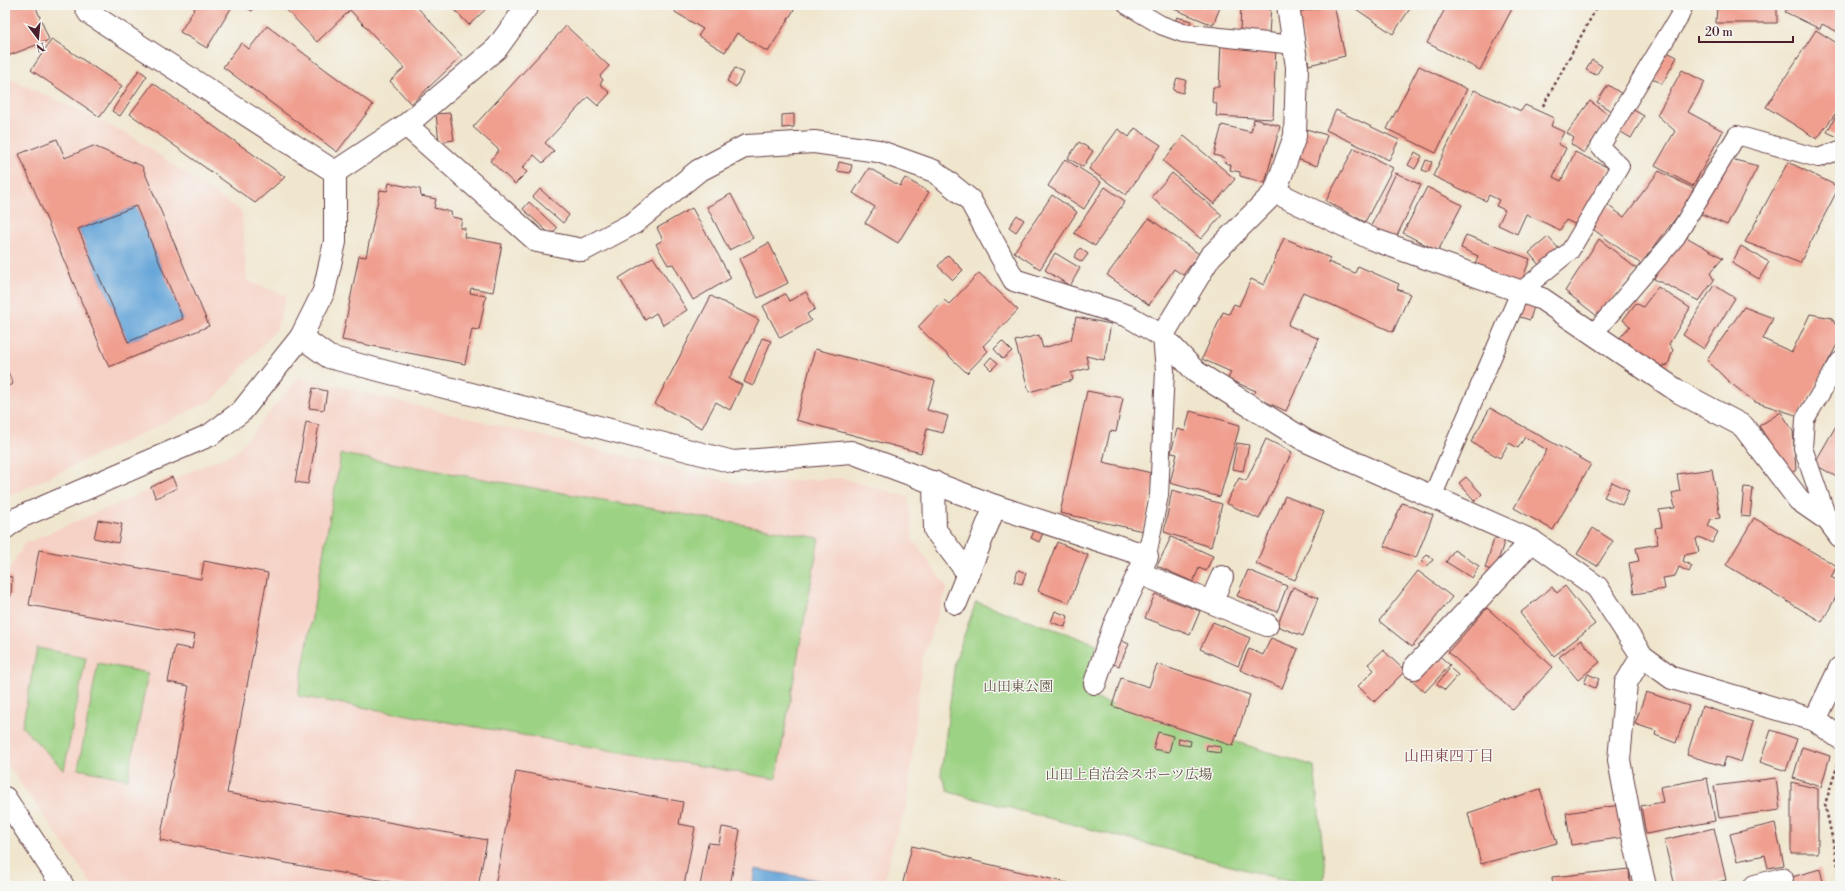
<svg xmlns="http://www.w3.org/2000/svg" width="1845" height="891" font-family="'Libre Bodoni','Noto Serif JP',serif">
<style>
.built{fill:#f6d1c5}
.green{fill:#9cd283;stroke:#737857}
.water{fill:#66a6d9;stroke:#586282}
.building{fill:#f09e8e;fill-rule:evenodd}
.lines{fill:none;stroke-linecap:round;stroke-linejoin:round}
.service-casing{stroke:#633d43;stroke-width:20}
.minor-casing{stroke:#633d43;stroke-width:24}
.tertiary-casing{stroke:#633d43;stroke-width:24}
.path{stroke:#633d43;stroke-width:2.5;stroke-dasharray:3 3;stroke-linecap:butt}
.service{stroke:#fff;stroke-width:18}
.minor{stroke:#fff;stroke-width:22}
.tertiary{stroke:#fff;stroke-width:22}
.labels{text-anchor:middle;stroke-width:3;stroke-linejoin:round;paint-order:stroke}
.park-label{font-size:14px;fill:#635545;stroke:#f6f6f2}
.neighbourhood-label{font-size:15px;fill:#844b4e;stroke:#f6f6f2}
</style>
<rect width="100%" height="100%" fill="#f6f6f2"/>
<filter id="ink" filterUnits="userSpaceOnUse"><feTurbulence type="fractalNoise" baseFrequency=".025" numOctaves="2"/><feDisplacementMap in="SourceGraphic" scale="8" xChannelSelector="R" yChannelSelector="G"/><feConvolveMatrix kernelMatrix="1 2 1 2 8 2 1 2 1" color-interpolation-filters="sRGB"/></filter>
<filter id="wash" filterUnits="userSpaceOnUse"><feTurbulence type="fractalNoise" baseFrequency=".012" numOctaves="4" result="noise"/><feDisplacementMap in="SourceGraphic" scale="16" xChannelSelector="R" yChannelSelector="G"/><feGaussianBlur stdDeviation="0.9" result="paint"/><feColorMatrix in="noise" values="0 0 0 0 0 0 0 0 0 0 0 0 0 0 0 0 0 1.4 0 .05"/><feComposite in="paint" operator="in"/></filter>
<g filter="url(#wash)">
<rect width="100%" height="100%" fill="#f0e6ce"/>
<!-- built -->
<g class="built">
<polygon points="5,76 130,135 242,212 247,281 287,296 276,330 213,400 5,498"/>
<polygon points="299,377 739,484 841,478 908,497 913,540 947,588 922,660 907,805 894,840 883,886 93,886 5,761 5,578 24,544 236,452"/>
</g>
<!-- green -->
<g class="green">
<polygon points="341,454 819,538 776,779 298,696"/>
<polygon points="976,602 1097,644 1083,695 1314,766 1325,870 1322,886 1307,886 949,792 941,775 955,661"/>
<polygon points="37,648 86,657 64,770 22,727"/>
<polygon points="98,663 148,673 128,779 78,769"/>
</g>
<!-- water -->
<g class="water">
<polygon points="136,206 183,319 128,342 78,229"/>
<polygon points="755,869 824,881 823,886 752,886"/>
</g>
<g id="blocks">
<!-- building -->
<g class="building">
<polygon points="5,5 35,5 49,40 5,57"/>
<polygon points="191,5 233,5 207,48 180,32 195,8"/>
<polygon points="242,5 256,5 252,11"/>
<polygon points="282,5 415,5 462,56 411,104 390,81 404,68 350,10 317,42"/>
<polygon points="450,5 486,5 488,7 469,25"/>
<polygon points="679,5 797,5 768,52 737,33 725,52 698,36 703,29 675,12"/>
<polygon points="1164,5 1221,5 1213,25"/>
<polygon points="1241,5 1271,5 1269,34 1240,32"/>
<polygon points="1334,5 1345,56 1309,65 1297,12"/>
<polygon points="1350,5 1407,5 1411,7 1393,34"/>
<polygon points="1447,5 1514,5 1480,70 1427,43"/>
<polygon points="1717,5 1777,5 1777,23 1716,23"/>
<polygon points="1789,5 1822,5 1840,13 1840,33 1822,24 1820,29 1785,12"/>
<polygon points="1177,17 1191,21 1189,28 1174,24"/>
<polygon points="267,26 373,105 337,152 223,67 241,43 249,49"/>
<polygon points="566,26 609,66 600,76 603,80 600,84 610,93 598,106 588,97 545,143 554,151 543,163 534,155 522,168 527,172 515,184 490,161 499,150 473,127"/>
<polygon points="1816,30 1840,45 1840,107 1817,139 1766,107"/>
<polygon points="52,39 122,86 100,117 31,70"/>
<polygon points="1221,43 1276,45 1273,119 1216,116 1217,104 1212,102 1213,87 1219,87"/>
<polygon points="1667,52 1677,57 1662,84 1652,78"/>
<polygon points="1592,60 1602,66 1596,75 1586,70"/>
<polygon points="1419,66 1467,89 1436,153 1387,129"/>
<polygon points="735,68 743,73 736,87 727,81"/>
<polygon points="139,70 147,76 120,116 112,111"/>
<polygon points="1682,70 1705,82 1688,112 1723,131 1693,186 1655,166 1675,131 1657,115"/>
<polygon points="1177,78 1186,80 1183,93 1173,90"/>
<polygon points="153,83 285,177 255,203 130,114"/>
<polygon points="1608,85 1622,94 1611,111 1597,102"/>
<polygon points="1474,90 1521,111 1525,105 1554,118 1551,126 1564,132 1558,144 1566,148 1553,177 1561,181 1575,152 1609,168 1581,227 1566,220 1560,230 1526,214 1517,234 1498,225 1505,210 1496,206 1499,200 1489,195 1486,201 1433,176"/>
<polygon points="1590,101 1610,116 1584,153 1571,144 1574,138 1567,133"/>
<polygon points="1630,108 1644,116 1631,138 1616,129"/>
<polygon points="1840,108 1840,138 1827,132"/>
<polygon points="1336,110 1399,140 1389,160 1326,130"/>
<polygon points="450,113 454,140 439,142 436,114"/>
<polygon points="794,114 794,127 782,128 782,115"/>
<polygon points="1254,119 1280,126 1265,183 1240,176 1240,172 1230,170 1231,165 1224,162 1225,158 1214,155 1222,125 1251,132"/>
<polygon points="1135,128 1161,145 1126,195 1089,169 1118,129 1129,137"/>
<polygon points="1306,129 1327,135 1317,166 1297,159"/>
<polygon points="1184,136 1235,179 1214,204 1163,161"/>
<path d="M57,139L65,158L93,146L142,166L209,326L109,367L19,154ZM136,206L183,319L128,342L78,229Z"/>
<polygon points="1079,142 1093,151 1083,167 1068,158"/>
<polygon points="1354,148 1393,168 1365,222 1326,201"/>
<polygon points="1415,152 1422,156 1415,169 1408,165"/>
<polygon points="1727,158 1758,166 1727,225 1695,211"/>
<polygon points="1065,159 1101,182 1084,209 1048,186"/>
<polygon points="1426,160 1432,162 1428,172 1422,170"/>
<polygon points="839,162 852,165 850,173 837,171"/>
<polygon points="1788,162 1839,187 1800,263 1745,242"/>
<polygon points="869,168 900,186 905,178 929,192 898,243 865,223 875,207 853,193"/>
<polygon points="1659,171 1697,190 1641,264 1590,227 1606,204 1624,217"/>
<polygon points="1172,173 1222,215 1201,239 1151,197"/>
<polygon points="1396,173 1421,185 1395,240 1370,228"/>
<polygon points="389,183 420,189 421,196 436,199 434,208 451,212 452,217 462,219 460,228 465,228 464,237 502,244 493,292 471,288 470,293 486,296 479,330 472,329 465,364 342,340 359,256 366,257 380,190 387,191"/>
<polygon points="1105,187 1125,201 1095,246 1074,233"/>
<polygon points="1427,187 1462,205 1438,251 1403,233"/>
<polygon points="540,189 569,215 563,223 533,197"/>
<polygon points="731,194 753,238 729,250 707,207"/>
<polygon points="1052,195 1077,212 1040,269 1014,252"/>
<polygon points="529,202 557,228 551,235 523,209"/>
<polygon points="692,208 731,278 693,300 673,264 668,265 656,244 663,240 657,228"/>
<polygon points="1017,215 1024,220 1016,232 1009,227"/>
<polygon points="1149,218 1199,254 1183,275 1174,269 1149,305 1107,275"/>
<polygon points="1681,234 1723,258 1710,273 1714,280 1699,301 1654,279"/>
<polygon points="1466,235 1530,259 1520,286 1473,268 1478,256 1461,248"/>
<polygon points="1548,237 1559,249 1540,266 1529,253"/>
<polygon points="1284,238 1330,258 1328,262 1355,273 1358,266 1399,284 1397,289 1410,294 1393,332 1303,292 1288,325 1319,339 1286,411 1253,396 1256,391 1228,379 1231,372 1202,359 1223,312 1229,314 1234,304 1239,306 1251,279 1264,285"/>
<polygon points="1599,239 1637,269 1597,316 1565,291"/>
<polygon points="769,243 788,283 758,298 739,259"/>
<polygon points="1741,246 1769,262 1759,279 1732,263"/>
<polygon points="1080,248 1088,254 1082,262 1074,257"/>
<polygon points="1055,253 1080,268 1070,286 1045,270"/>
<polygon points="948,255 963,270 953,280 938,266"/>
<polygon points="653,257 687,310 663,325 656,313 645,320 619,278"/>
<polygon points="979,273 1018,310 983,346 988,351 967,373 918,327 944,300 949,304"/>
<polygon points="1714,285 1735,298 1704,349 1683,335"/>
<polygon points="1658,287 1690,308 1669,344 1673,350 1668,365 1655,368 1617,341 1630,326 1623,320 1636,303 1643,307"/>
<polygon points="806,292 815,309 807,314 811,321 780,338 763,306 785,294 789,301"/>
<polygon points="711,296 759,320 729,379 742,385 730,410 716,402 702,428 655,404"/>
<polygon points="1522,302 1534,306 1530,320 1517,316"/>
<polygon points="1744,307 1773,318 1763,339 1792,352 1810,314 1832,318 1840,333 1840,339 1799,416 1755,402 1728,381 1707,360"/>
<polygon points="1076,317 1111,324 1104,360 1086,356 1089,368 1071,373 1073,380 1029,392 1015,341 1039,335 1043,348 1071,340"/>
<polygon points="762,338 771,341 753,386 744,382"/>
<polygon points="1002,341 1012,351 1003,359 994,349"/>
<polygon points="815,349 935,381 927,410 948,416 943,433 927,429 921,453 796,420"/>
<polygon points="991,357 998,363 991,370 985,364"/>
<polygon points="5,365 13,384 5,387"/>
<polygon points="313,388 327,391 324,410 309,408"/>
<polygon points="1087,391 1123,398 1116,432 1110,431 1103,462 1156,474 1143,531 1060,513"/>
<polygon points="5,402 9,412 5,414"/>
<polygon points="1490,408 1591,464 1553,530 1514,508 1547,450 1525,437 1518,448 1509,443 1500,458 1471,442"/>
<polygon points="1190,411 1240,425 1220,497 1170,483 1177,454 1171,453 1177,429 1185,431"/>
<polygon points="1781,412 1793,431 1796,470 1790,474 1759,426"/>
<polygon points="1840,419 1840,479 1814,464"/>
<polygon points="306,422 319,425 308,484 295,482"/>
<polygon points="1266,439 1292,452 1259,519 1226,503 1239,478 1246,481"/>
<polygon points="1237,443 1249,445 1243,471 1232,469"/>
<polygon points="1712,469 1720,518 1711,519 1708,526 1718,532 1712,543 1699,537 1696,539 1699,552 1685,555 1683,561 1692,566 1689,572 1679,567 1675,576 1663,578 1665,589 1634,594 1629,563 1639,561 1636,548 1658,544 1655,528 1662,527 1659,510 1675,508 1672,493 1680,491 1677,474"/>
<polygon points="172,477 177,488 156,498 151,487"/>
<polygon points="1466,477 1482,494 1475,501 1459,483"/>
<polygon points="1612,482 1629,490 1622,505 1604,497"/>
<polygon points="1744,487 1753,488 1750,517 1741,516"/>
<polygon points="1172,490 1222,504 1211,547 1164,532"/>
<polygon points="1285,496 1324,512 1295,580 1256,564"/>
<polygon points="1402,503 1433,515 1416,558 1384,546"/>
<polygon points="1754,518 1837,566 1831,577 1840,582 1840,590 1822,622 1726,565"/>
<polygon points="98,520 122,524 118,543 94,538"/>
<polygon points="1593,528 1613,541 1597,566 1577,554"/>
<polygon points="1035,529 1043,533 1039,542 1031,538"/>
<polygon points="1171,537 1213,556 1206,571 1199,568 1193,582 1157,566"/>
<polygon points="1494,539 1505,539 1495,571 1485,568"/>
<polygon points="1057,542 1088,555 1069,603 1038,591"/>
<polygon points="39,550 201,579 204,561 268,573 227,793 487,840 478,886 412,886 160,840 189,686 168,682 175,646 192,649 195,635 29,605"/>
<polygon points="1454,550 1479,566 1472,578 1446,562"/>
<polygon points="1428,554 1433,560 1426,566 1421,561"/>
<polygon points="1018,570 1026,573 1022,584 1014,582"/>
<polygon points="1248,570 1287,586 1277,612 1237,596"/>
<polygon points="1418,571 1452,597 1412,647 1379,621"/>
<polygon points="5,576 12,577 11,596 5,596"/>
<polygon points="1565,586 1595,624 1554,656 1520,613 1552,587 1557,593"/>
<polygon points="1293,587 1318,598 1303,636 1277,626"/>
<polygon points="1155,594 1200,611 1190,635 1145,618"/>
<polygon points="1487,608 1553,667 1513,710 1448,652"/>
<polygon points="1055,611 1068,616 1065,627 1051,622"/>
<polygon points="1213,622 1250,638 1238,666 1200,649"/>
<polygon points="1271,638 1298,649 1282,688 1240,670 1249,649 1263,655"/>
<polygon points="1120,640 1129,644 1119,666 1110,663"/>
<polygon points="1581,640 1600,662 1578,680 1559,657"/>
<polygon points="1383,650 1405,671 1374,702 1358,686 1374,670 1368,664"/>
<polygon points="1436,653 1450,665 1425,692 1411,679"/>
<polygon points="1157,664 1250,695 1233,746 1112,706 1121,678 1149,687"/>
<polygon points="1450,668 1458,675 1445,690 1437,684"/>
<polygon points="1588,674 1599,679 1595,688 1584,683"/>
<polygon points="1646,692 1689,706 1676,743 1655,735 1656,731 1635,724"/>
<polygon points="1702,706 1753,722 1741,762 1726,757 1723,766 1687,755"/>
<polygon points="1771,730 1797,739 1786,771 1760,762"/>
<polygon points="1158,732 1173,736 1169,752 1153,749"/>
<polygon points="1179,738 1191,741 1190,746 1178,744"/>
<polygon points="1207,745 1221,747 1220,753 1206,751"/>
<polygon points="1802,747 1830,756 1821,787 1793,778"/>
<polygon points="516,771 683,802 679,824 695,827 684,886 495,886"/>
<polygon points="1707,778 1715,821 1646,834 1641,806 1663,802 1660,787"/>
<polygon points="1776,778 1780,810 1719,818 1714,786"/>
<polygon points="1791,782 1818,789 1818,853 1791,853"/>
<polygon points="1540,789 1557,843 1481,864 1468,813"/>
<polygon points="1620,805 1625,837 1571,845 1566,813"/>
<polygon points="1775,823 1784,865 1768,868 1765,855 1737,861 1730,834"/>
<polygon points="722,827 740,830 730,886 700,886 708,843 719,844"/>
<polygon points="1714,828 1726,880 1703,886 1675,886 1664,840"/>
<polygon points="912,846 1076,885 1076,886 902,886"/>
<polygon points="1629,869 1630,886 1553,886 1552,877"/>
<polygon points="1820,869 1824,886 1794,886 1792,877"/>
</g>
</g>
</g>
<g filter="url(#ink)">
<use href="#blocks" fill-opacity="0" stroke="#633d43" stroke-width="1"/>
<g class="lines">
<!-- service casing -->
<g class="service-casing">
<g id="service">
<polyline points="1127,5 1161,25 1183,33 1294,45"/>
<polyline points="1594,333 1676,237 1737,135 1818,158 1840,150"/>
<polyline points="1432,497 1520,292 1570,251 1620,166 1600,147 1680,15 1684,5"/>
<polyline points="1828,520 1803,448 1805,419 1840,361"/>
<polyline points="1147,556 1159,495 1165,371 1162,336"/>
</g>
</g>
<!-- minor casing -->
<g class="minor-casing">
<g id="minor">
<polyline points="85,5 89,13 335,172"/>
<polyline points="406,125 497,48 528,5"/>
<polyline points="335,172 406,125 537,241 583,250 634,223 698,171 746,146 814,142 878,151 934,171 970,200 1014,280 1128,316 1162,336 1196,372 1306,441 1532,541 1597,587 1642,656 1672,678 1815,720 1840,738"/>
<polyline points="335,172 335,242 324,291 301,337 329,357 733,462 851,452 995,506 956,603"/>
<polyline points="1275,192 1372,239 1542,299 1679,392 1743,426 1799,500 1828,520 1840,536"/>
<polyline points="1162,336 1210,257 1275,192 1295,136 1297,67 1288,5"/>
<polyline points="934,482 935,530 967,572"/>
<polyline points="995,506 1147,556 1114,626 1095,683"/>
<polyline points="1139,573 1267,625"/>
<polyline points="1211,602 1222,577"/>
<polyline points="1642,656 1626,683 1619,760 1633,836 1645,886"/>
<polyline points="1414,668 1532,541"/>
<polyline points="1815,720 1840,668"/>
<polyline points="1755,886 1782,879"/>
</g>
</g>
<!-- tertiary casing -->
<g class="tertiary-casing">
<g id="tertiary">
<polyline points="5,528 18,518 210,435 242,411 301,337"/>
<polyline points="5,798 63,886"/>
</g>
</g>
<!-- path -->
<g class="path">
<polyline points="1543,106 1598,5"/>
<polyline points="1838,764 1825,804 1840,875"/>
<polyline points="1840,798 1840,802"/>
</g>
<!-- service -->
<use href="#service" class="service"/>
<!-- minor -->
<use href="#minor" class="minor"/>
<!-- tertiary -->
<use href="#tertiary" class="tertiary"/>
</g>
</g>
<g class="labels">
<!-- park labels -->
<g class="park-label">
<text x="1018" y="691">山田東公園</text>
<text x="1129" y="779">山田上自治会スポーツ広場</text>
</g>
<!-- neighbourhood labels -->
<g class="neighbourhood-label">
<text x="1449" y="761">山田東四丁目</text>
</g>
</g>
<!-- margin -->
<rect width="1845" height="891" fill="none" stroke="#f6f6f2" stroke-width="20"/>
<!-- north arrow -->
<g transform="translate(38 38) rotate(164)" stroke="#f6f6f2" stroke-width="3" paint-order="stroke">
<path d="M0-3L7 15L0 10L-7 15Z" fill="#4a1f2b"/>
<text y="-6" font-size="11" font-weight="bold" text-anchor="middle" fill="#4a1f2b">N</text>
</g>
<!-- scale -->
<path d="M1699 36v6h94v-6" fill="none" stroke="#4a1f2b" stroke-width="2"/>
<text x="1705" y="36" font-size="12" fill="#4a1f2b" stroke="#f6f6f2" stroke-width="3" paint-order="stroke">20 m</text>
</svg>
